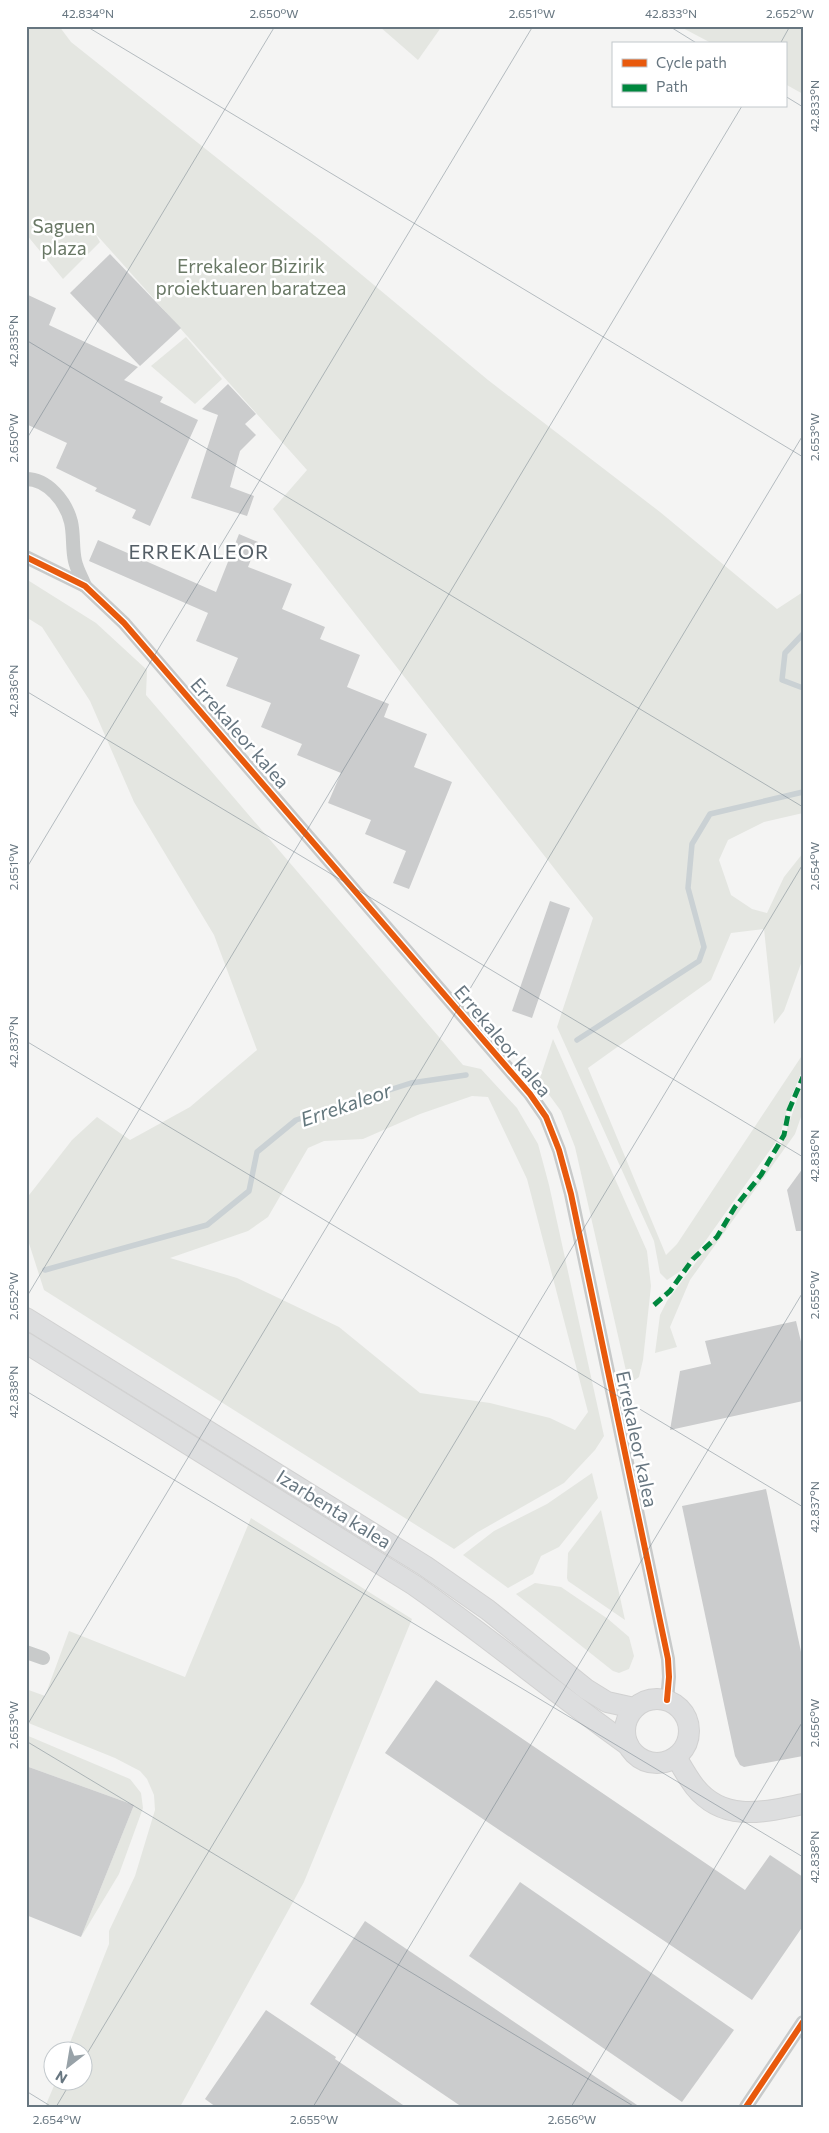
<svg xmlns="http://www.w3.org/2000/svg" width="829" height="2133" font-family="Commissioner,sans-serif">
<style>
.green{fill:#e4e6e1;fill-rule:evenodd}
.lines{fill:none;stroke-linecap:round;stroke-linejoin:round}
.stream{stroke:#cad1d4;stroke-width:5.5}
.building{fill:#cbcccd}
.secondary-casing{stroke:#d1d1d1;stroke-width:22}
.minor{stroke:#c8caca;stroke-width:14}
.secondary{stroke:#dddedf;stroke-width:20}
.quiet{stroke:#00873e;stroke-width:5;stroke-dasharray:10 5;stroke-linecap:butt}
.cycleway-casing{stroke:#fff;stroke-width:9}
.cycleway{stroke:#e8590c;stroke-width:6}
.ticks{fill:none;stroke:#677680;stroke-width:1;stroke-opacity:0.45}
.labels{text-anchor:middle;stroke-width:5;stroke-linejoin:round;paint-order:stroke}
.park-label{font-size:19px;fill:#697865;stroke:#fff}
.street-label{font-size:19px;fill:#677680;stroke:#fff}
.neighbourhood-label{font-size:20px;letter-spacing:1px;fill:#545e66;stroke:#fff}
.water-label{font-size:20px;font-style:italic;fill:#63777d;stroke:#fff}
.neatline{fill:none;stroke:#677680;stroke-width:2}
.ticks-label{font-size:12px;text-anchor:middle;fill:#677680}
</style>
<rect width="100%" height="100%" fill="#f4f4f3"/>
<!-- green -->
<g class="green">
<polygon points="26,26 59,26 71,42 320,240 488,380 660,512 777,609 803,592 803,813 764,822 728,840 719,860 731,895 752,909 767,913 784,877 803,853 803,958 784,1011 774,1024 764,929 731,933 711,980 588,1068 666,1255 677,1244 803,1054 803,1069 789,1102 780,1136 704,1243 682,1270 667,1280 660,1273 654,1241 557,1027 593,918 273,509 307,470 95,233 100,242 63,279 26,234"/>
<polygon points="379,26 442,26 418,60"/>
<polygon points="679,26 803,26 803,94 785,84 785,44 713,44"/>
<polygon points="186,337 222,379 195,404 151,366"/>
<path d="M26,579L96,623L147,670L146,695L463,1065L481,1069L517,1108L538,1144L549,1185L604,1436L595,1450L564,1483L478,1532L454,1549L44,1290L26,1234V1199L72,1140L97,1117L130,1140L190,1107L257,1050L214,935L134,802L90,701L42,627L26,617ZM472,1096L488,1097L527,1179L588,1412L575,1430L550,1418L490,1403L420,1393L339,1327L237,1278L170,1258L248,1231L268,1217L308,1148L324,1141L363,1139L420,1114Z"/>
<polygon points="553,1039 647,1251 651,1286 643,1360 639,1377 629,1384 575,1147 561,1111 539,1081"/>
<polygon points="803,1082 803,1111 795,1134 690,1280 670,1327 677,1347 655,1353 660,1315 667,1301 775,1157 784,1138"/>
<polygon points="592,1473 598,1498 559,1547 541,1556 533,1574 508,1588 463,1555 494,1531 547,1504"/>
<polygon points="601,1510 625,1620 568,1581 567,1578 568,1553"/>
<polygon points="251,1518 412,1619 304,1882 180,2107 45,2107 56,2081 82,2080 82,2050 67,2050 109,1944 109,1931 135,1876 155,1810 154,1795 147,1779 140,1771 115,1758 26,1722 26,1689 45,1696 69,1631 185,1677"/>
<polygon points="535,1583 561,1587 608,1619 629,1637 634,1656 629,1669 619,1673 613,1671 516,1594"/>
<polygon points="26,1735 130,1779 141,1793 143,1808 119,1874 81,1937 134,1805 26,1766"/>
</g>
<g class="lines">
<!-- stream -->
<g class="stream">
<polyline points="803,634 785,653 782,680 803,688"/>
<polyline points="577,1040 699,961 704,947 688,888 692,844 710,814 803,792"/>
<polyline points="45,1270 207,1225 249,1191 257,1152 296,1120 411,1083 466,1075"/>
</g>
</g>
<!-- building -->
<g class="building">
<polygon points="110,254 181,328 140,366 70,293"/>
<polygon points="26,294 56,308 49,325 138,367 124,380 163,397 160,402 198,420 150,526 132,518 136,510 95,491 97,488 56,468 67,443 26,424"/>
<polygon points="228,384 256,414 245,424 256,435 240,451 230,487 254,496 247,516 191,498 218,415 202,409"/>
<polygon points="239,534 258,542 248,567 292,584 282,609 325,627 320,639 360,655 347,687 389,704 384,717 427,734 414,767 452,782 409,889 393,883 406,851 365,834 371,820 328,803 341,773 297,755 302,744 261,727 271,703 226,686 238,658 196,641 208,613 89,561 98,540 216,592"/>
<polygon points="550,901 570,908 532,1018 512,1011"/>
<polygon points="803,1168 803,1231 796,1231 787,1190"/>
<polygon points="796,1321 803,1350 803,1401 670,1430 680,1371 711,1364 705,1341"/>
<polygon points="766,1489 803,1661 803,1756 744,1767 740,1765 735,1756 682,1506"/>
<polygon points="436,1680 745,1890 770,1855 803,1877 803,1926 752,2000 385,1753"/>
<polygon points="26,1766 134,1805 81,1937 26,1915"/>
<polygon points="520,1882 734,2030 682,2102 469,1956"/>
<polygon points="365,1921 640,2107 462,2107 310,2004"/>
<polygon points="266,2010 336,2057 335,2059 406,2107 216,2107 205,2099"/>
</g>
<g class="lines">
<!-- secondary casing -->
<g class="secondary-casing">
<g id="secondary">
<polyline points="26,1318 425,1566 488,1610 586,1689 607,1702 634,1708"/>
<path d="M26,1343L414,1585C487,1636 555,1693 628,1745"/>
<circle cx="657" cy="1731" r="32"/>
<path d="M676,1757C682,1767 688,1778 695,1787C724,1823 764,1812 803,1804"/>
</g>
</g>
<!-- minor -->
<g class="minor">
<path d="M26,479C48,479 66,502 71,522C74,535 72,548 75,561C77,570 82,578 85,586"/>
<polyline points="26,557 85,586 124,623 530,1094 546,1117 559,1150 571,1194 668,1659 669,1677 667,1700"/>
<polyline points="26,1652 43,1658"/>
<polyline points="746,2107 803,2022"/>
</g>
<!-- secondary -->
<use href="#secondary" class="secondary"/>
<!-- quiet -->
<polyline class="quiet" points="654,1305 670,1291 693,1259 717,1237 735,1207 761,1175 784,1135 789,1110 803,1077"/>
<!-- cycleway casing -->
<g class="cycleway-casing">
<g id="cycleway">
<polyline points="26,557 85,586 124,623 530,1094 546,1117 559,1150 571,1194 668,1659 669,1677 667,1700"/>
<polyline points="746,2107 803,2022"/>
</g>
</g>
<!-- cycleway -->
<use href="#cycleway" class="cycleway"/>
</g>
<!-- ticks -->
<path class="ticks" d="M86,26L803,457M669,26L698,44M780,44L790,26M785,96L803,107M26,340L803,807M26,440L275,26M26,691L803,1157M26,869L533,26M26,1041L803,1507M26,1298L742,106M26,1391L803,1857M26,1727L803,435M26,1741L635,2107M82,2062L803,864M26,2091L52,2107M56,2107L72,2080M313,2107L803,1292M571,2107L803,1721"/>
<g class="labels">
<!-- park labels -->
<g class="park-label">
<text x="64" y="233">Saguen<tspan x="64" dy="22">plaza</tspan></text>
<text x="251" y="273">Errekaleor Bizirik<tspan x="251" dy="22">proiektuaren baratzea</tspan></text>
</g>
<!-- street labels -->
<g class="street-label">
<text transform="translate(240 733) rotate(49)" y="7">Errekaleor kalea</text>
<text transform="translate(503 1041) rotate(50)" y="7">Errekaleor kalea</text>
<text transform="translate(637 1439) rotate(78)" y="7">Errekaleor kalea</text>
<text transform="translate(334 1509) rotate(32)" y="7">Izarbenta kalea</text>
</g>
<!-- neighbourhood labels -->
<g class="neighbourhood-label">
<text x="199" y="559">ERREKALEOR</text>
</g>
<!-- water labels -->
<g class="water-label">
<text transform="translate(346 1105) rotate(-19)" y="7">Errekaleor</text>
</g>
</g>
<!-- border -->
<rect width="829" height="2133" fill="none" stroke="#ffffff" stroke-width="55"/>
<!-- legend -->
<rect x="612" y="42" width="175" height="65" fill="#ffffff" stroke="#c2c8cc"/>
<rect x="622" y="59" width="25" height="8" fill="#e8590c" stroke="#c2c8cc"/>
<text x="656" y="68" font-size="15" fill="#677680">Cycle path</text>
<rect x="622" y="84" width="25" height="8" fill="#00873e" stroke="#c2c8cc"/>
<text x="656" y="92" font-size="15" fill="#677680">Path</text>
<!-- north arrow -->
<g transform="translate(68 2066) rotate(211)"><circle r="24" fill="#ffffff" stroke="#c2c8cc"/>
<path d="M0-4L9 19L0 12L-9 19Z" fill="#98a2a8"/>
<text y="-8" font-size="14" font-weight="bold" text-anchor="middle" fill="#677680">N</text>
</g>
<rect x="28" y="28" width="774" height="2078" class="neatline"/>
<g class="ticks-label">
<text x="88" y="18">42.834°N</text>
<text x="274" y="18">2.650°W</text>
<text x="532" y="18">2.651°W</text>
<text x="671" y="18">42.833°N</text>
<text x="790" y="18">2.652°W</text>
<text transform="translate(815 106) rotate(-90)" y="4">42.833°N</text>
<text transform="translate(14 341) rotate(-90)" y="4">42.835°N</text>
<text transform="translate(815 437) rotate(-90)" y="4">2.653°W</text>
<text transform="translate(14 438) rotate(-90)" y="4">2.650°W</text>
<text transform="translate(14 691) rotate(-90)" y="4">42.836°N</text>
<text transform="translate(815 866) rotate(-90)" y="4">2.654°W</text>
<text transform="translate(14 867) rotate(-90)" y="4">2.651°W</text>
<text transform="translate(14 1042) rotate(-90)" y="4">42.837°N</text>
<text transform="translate(815 1156) rotate(-90)" y="4">42.836°N</text>
<text transform="translate(815 1295) rotate(-90)" y="4">2.655°W</text>
<text transform="translate(14 1296) rotate(-90)" y="4">2.652°W</text>
<text transform="translate(14 1392) rotate(-90)" y="4">42.838°N</text>
<text transform="translate(815 1507) rotate(-90)" y="4">42.837°N</text>
<text transform="translate(815 1723) rotate(-90)" y="4">2.656°W</text>
<text transform="translate(14 1725) rotate(-90)" y="4">2.653°W</text>
<text transform="translate(815 1857) rotate(-90)" y="4">42.838°N</text>
<text x="57" y="2124">2.654°W</text>
<text x="314" y="2124">2.655°W</text>
<text x="572" y="2124">2.656°W</text>
</g>
</svg>
